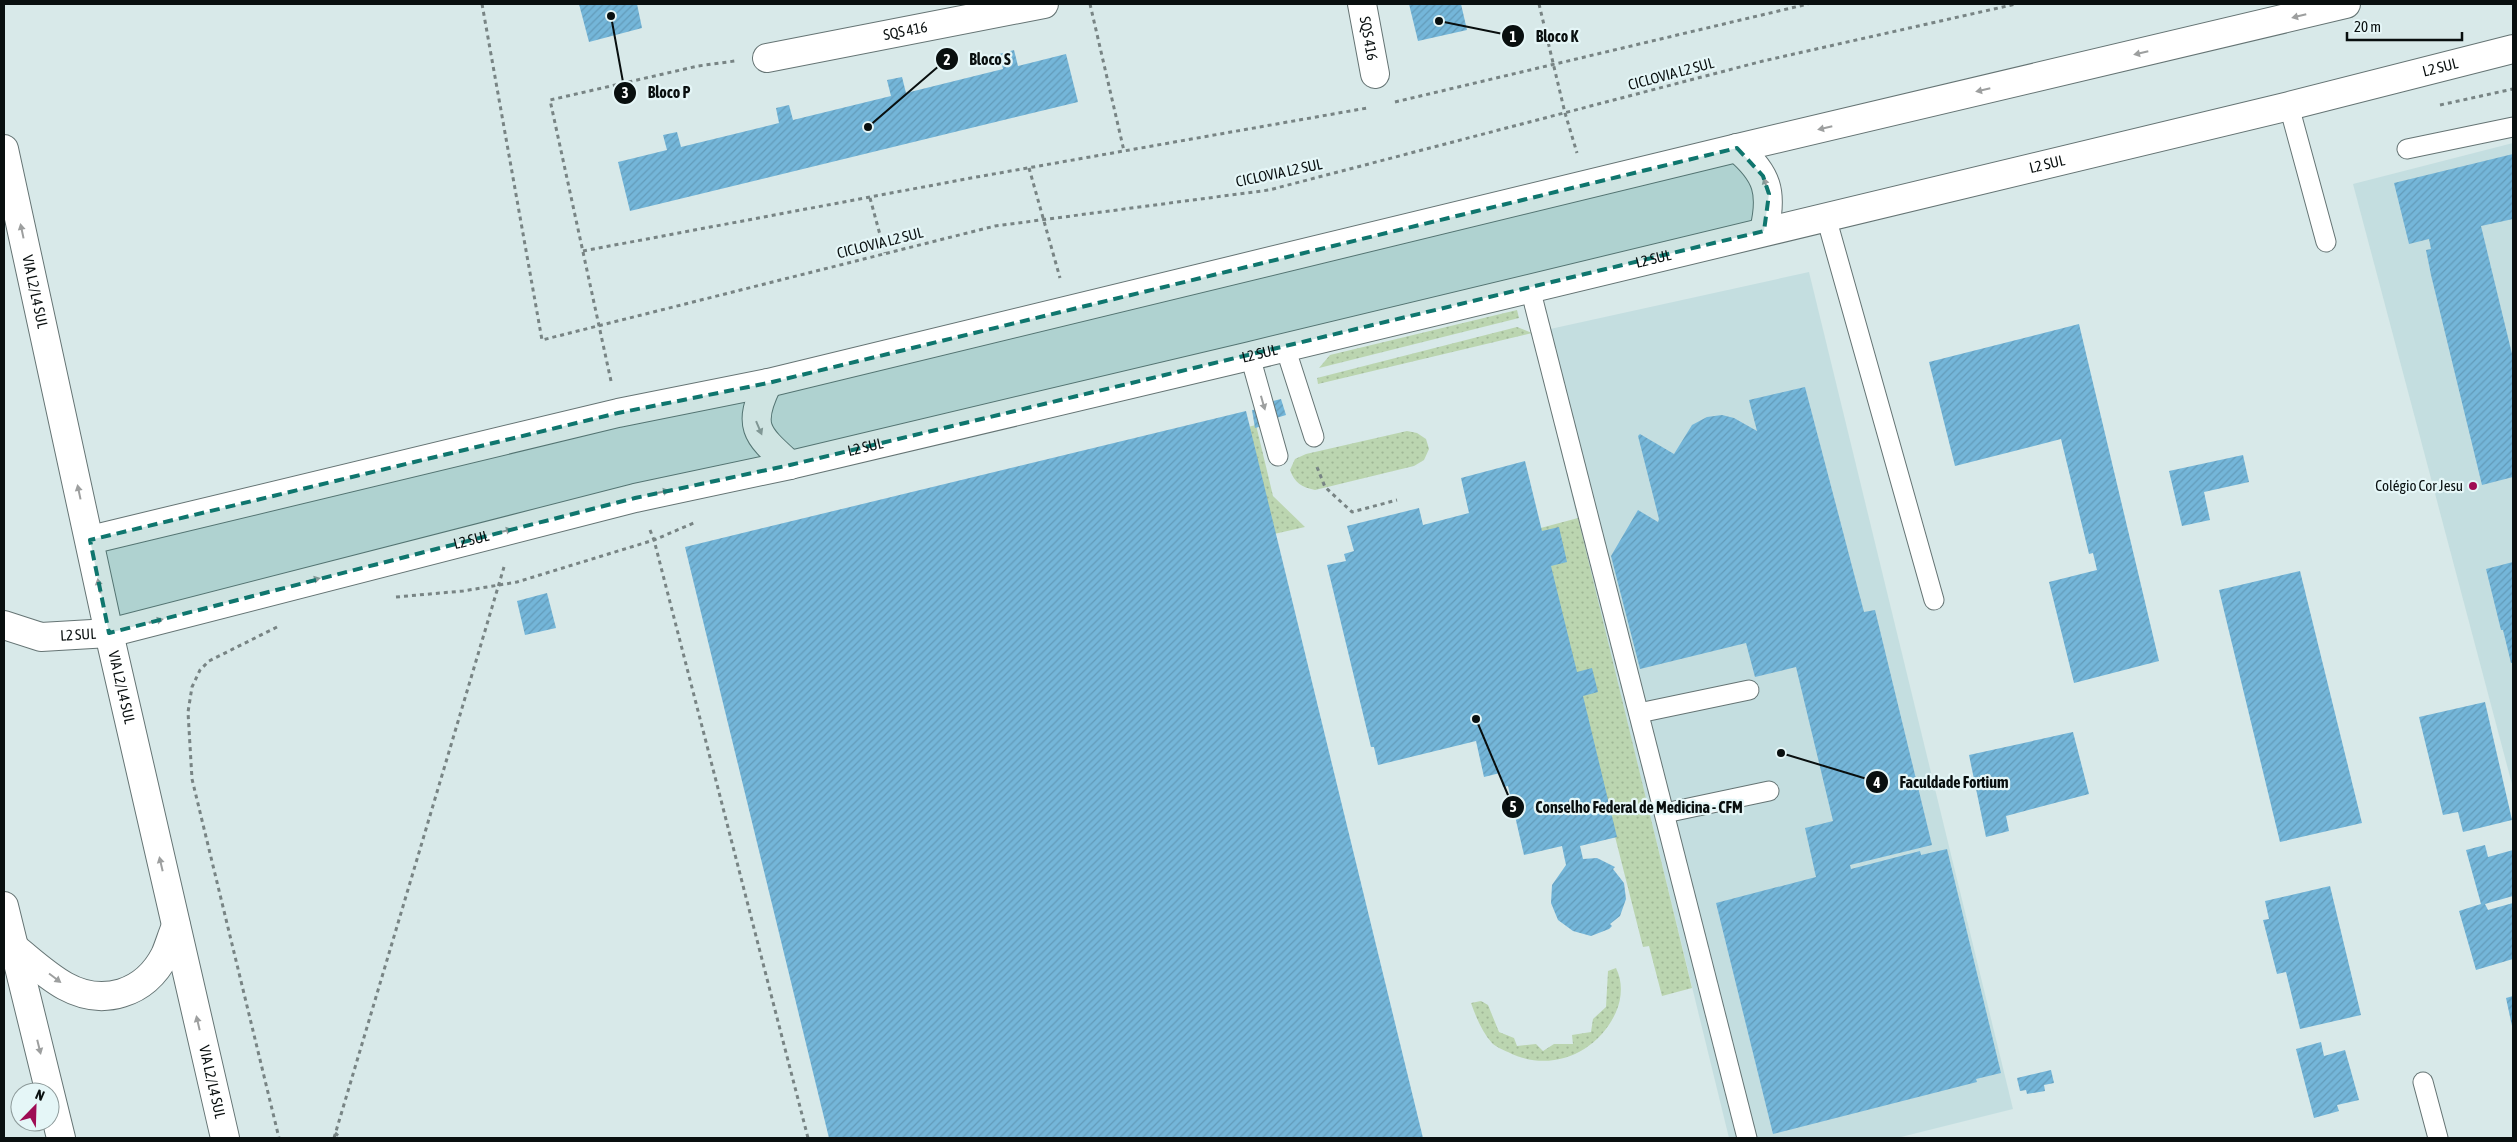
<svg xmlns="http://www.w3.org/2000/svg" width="2517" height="1142" font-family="'Asap Condensed',sans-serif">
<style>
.built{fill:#c4dee0}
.green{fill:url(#green-dots)}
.building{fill:url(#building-hatch)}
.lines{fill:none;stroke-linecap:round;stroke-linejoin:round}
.lane-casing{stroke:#657474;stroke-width:21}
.street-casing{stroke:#657474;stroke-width:30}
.primary-casing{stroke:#657474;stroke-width:30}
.path{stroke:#788484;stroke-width:3;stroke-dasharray:4 4;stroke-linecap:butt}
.lane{stroke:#fff;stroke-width:19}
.street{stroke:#fff;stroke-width:28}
.primary{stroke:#fff;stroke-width:28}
.oneway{fill:#9d9f9f}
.marked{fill:#0f766e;fill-opacity:0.2;stroke:#0f766e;stroke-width:4;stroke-dasharray:10 6;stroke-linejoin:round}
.poi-dot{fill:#9f0c54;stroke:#e5f6f7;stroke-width:2}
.labels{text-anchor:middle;stroke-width:4.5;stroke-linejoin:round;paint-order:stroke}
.street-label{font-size:15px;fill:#090f0f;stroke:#e5f6f7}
.poi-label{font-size:15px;fill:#090f0f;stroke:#e5f6f7;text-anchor:end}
.leader{fill:none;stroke:#090f0f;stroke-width:2}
.callout-dot{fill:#090f0f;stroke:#e5f6f7;stroke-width:2}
.mark-label{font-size:15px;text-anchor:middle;font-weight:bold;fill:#fff}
.callout-label{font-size:16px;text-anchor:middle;font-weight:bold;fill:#090f0f;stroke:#e5f6f7;stroke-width:4.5;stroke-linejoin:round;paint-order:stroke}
</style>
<defs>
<pattern id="green-dots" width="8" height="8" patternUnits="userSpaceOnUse" patternTransform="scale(1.25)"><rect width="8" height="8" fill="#bbd5b0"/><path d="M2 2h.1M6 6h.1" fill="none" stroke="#9fb696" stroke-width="1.8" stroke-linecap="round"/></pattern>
<pattern id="building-hatch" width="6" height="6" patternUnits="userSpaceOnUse" patternTransform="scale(1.25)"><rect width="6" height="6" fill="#74b6d9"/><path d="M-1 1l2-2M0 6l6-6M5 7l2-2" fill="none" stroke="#639bb9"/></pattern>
</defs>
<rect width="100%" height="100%" fill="#d8e9e9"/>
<!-- built -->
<g class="built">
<polygon points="2513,143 2513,788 2353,184"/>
<polygon points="1809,272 2013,1109 1897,1138 1729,1138 1532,333"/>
</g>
<!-- green -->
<g class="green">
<polygon points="1517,310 1519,318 1319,368 1330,355"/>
<polygon points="1517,327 1532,333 1318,384 1317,378"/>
<polygon points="1256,425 1273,496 1305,527 1274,534 1248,427"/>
<path d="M1407,431L1417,433L1426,439L1429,449L1424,460L1414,466L1315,490C1301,487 1295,483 1290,470L1295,459L1306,454Z"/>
<polygon points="1578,518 1692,988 1662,996 1649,946 1643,947 1537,529"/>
<path d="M1616,968C1623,982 1622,998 1616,1012C1598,1053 1550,1074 1508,1052C1503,1050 1496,1047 1492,1043C1482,1032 1476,1017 1471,1003L1481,1001L1488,1005L1499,1032L1514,1038L1517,1046L1536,1044L1543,1051L1554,1044H1573L1572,1035L1591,1032L1593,1019L1606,1007L1608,971Z"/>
</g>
<!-- building -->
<g class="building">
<polygon points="579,4 637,4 642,28 589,42"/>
<polygon points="1409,4 1461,4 1467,30 1418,41"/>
<polygon points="1014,50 1018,66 1066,54 1078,102 630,211 618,162 667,150 663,135 677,132 681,147 779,123 776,108 789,105 793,120 891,96 887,80 902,77 906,93 1003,69 999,54"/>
<polygon points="2513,154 2513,219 2481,226 2513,358 2513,477 2482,485 2431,275 2426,250 2431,249 2429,239 2409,244 2394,183"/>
<polygon points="2079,324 2159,661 2074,683 2049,582 2097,570 2093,553 2089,554 2061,439 1955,466 1929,362"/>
<polygon points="1805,387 1864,612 1875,610 1932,845 1850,865 1851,869 1920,851 1921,855 1947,849 2001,1073 1976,1079 1977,1082 1773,1134 1716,903 1816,877 1805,828 1833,821 1796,667 1755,677 1746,643 1640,669 1611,556 1638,510 1658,522 1659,519 1638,436 1640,434 1674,454 1692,425 1707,417 1722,415 1734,418 1757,431 1749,400"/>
<polygon points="1281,399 1286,415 1273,419 1269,402"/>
<polygon points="1262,409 1266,425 1255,428 1252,410"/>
<polygon points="1246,411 1423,1138 829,1138 685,547"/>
<polygon points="2243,455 2249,482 2204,492 2210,520 2182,526 2169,471"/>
<polygon points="1525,461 1542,531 1559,527 1567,562 1551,566 1577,672 1592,668 1598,692 1583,696 1617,837 1580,846 1583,859 1597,858 1615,867 1613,869 1624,883 1626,899 1620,916 1610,924 1612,926 1609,929 1591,936 1573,931 1558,920 1551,903 1552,885 1566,865 1562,846 1524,855 1508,786 1503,787 1500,773 1484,777 1476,741 1378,765 1374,747 1371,747 1327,565 1346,561 1344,554 1354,551 1347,526 1419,508 1423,525 1469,513 1461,478"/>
<polygon points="2513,562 2513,663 2511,663 2503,630 2501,630 2486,569"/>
<polygon points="2300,571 2362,823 2280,842 2219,590"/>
<polygon points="547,593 556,628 525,635 517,601"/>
<polygon points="2485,702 2512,820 2463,832 2458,812 2443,815 2419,717"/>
<polygon points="2073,732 2089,794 2006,816 2009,831 1986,837 1969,755"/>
<polygon points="2485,845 2488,857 2513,850 2513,896 2485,904 2488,910 2513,903 2513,959 2476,970 2459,911 2481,904 2466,850"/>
<polygon points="2330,886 2361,1015 2300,1029 2286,972 2277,974 2263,920 2269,919 2265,901"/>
<polygon points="2513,996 2513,1026 2512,1026 2506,998"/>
<polygon points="2321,1042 2324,1056 2345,1050 2359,1100 2337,1105 2339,1111 2314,1118 2296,1049"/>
<polygon points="2051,1070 2054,1083 2044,1085 2045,1091 2027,1094 2026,1090 2020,1091 2017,1078"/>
</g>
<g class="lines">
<!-- lane casing -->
<g class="lane-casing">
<g id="lane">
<polyline points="2289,106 2326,242"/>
<polyline points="2407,149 2513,127"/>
<polyline points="1826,217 1934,600"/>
<polyline points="1530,288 1747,1138"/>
<polyline points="1285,347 1314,437"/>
<polyline points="1250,356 1278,456"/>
<polyline points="1639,713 1749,690"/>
<polyline points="1665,813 1769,791"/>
<polyline points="2423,1082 2438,1138"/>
</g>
</g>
<!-- street casing -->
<g class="street-casing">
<g id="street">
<path id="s1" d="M1362,4L1375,74"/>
<path id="s2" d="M767,58L1044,4"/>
</g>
</g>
<!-- primary casing -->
<g class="primary-casing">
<g id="primary">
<path d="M1737,148C1768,174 1773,193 1764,231"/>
<path id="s3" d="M4,149L109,633L225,1138"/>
<path d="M768,383C746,427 757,435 790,465"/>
<polyline points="90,540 618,413 768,383 1737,148 2346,4"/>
<path id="s4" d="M4,625L41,637L109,633L635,498L790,465L1250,356L2289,106L2513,49"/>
<polyline points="4,906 61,1138"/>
<path d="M16,949C31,961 47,976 65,986C103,1007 145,994 165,955C169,946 172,935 176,926"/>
</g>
</g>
<!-- path -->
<g class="path">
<polyline points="482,4 542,340 995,226 1269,190 1763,61 2016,4"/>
<polyline points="1090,4 1124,151"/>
<polyline points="1539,4 1565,113 1577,153"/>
<polyline points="1395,102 1808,4"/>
<polyline points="2440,105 2513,89"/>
<polyline points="1029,168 1060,278"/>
<polyline points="870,198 885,253"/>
<polyline points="583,251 971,178 1367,108"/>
<polyline points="611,381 550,100 698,66 735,61"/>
<polyline points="1317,467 1325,487 1352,512 1397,500"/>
<polyline points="650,530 654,540 808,1138"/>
<polyline points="396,597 463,591 517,582 654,540 696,522"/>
<polyline points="277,627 209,661 200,670 192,687 188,712 192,779 279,1138"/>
<polyline points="335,1133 341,1138"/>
<polyline points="334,1138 504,567"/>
</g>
<!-- lane -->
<use href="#lane" class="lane"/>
<!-- street -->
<use href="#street" class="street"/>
<!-- primary -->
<use href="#primary" class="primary"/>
</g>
<!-- one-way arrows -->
<defs><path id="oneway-solid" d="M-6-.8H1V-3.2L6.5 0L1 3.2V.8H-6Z" transform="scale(1.25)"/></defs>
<g class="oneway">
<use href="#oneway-solid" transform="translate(2299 16) rotate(166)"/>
<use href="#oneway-solid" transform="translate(2141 53) rotate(167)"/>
<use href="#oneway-solid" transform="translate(1983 90) rotate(167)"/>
<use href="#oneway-solid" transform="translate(1825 128) rotate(167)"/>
<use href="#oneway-solid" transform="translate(1766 185) rotate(-108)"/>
<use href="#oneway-solid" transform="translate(22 231) rotate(-102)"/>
<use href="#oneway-solid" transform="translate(1263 403) rotate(74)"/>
<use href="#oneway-solid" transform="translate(759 428) rotate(67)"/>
<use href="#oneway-solid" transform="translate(79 492) rotate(-102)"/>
<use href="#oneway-solid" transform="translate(662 492) rotate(-12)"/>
<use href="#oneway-solid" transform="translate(505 531) rotate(-14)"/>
<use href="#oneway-solid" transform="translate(313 580) rotate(-14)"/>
<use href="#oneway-solid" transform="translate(99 586) rotate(-101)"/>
<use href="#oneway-solid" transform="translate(156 621) rotate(-14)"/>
<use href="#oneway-solid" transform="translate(161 864) rotate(-103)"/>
<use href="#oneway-solid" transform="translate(55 978) rotate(37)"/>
<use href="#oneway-solid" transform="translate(198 1023) rotate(-103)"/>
<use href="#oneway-solid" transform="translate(39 1047) rotate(76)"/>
</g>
<!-- marked area -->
<path class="marked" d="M1737,148L1763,176L1769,194L1764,231L790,465L635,498L109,633L90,540L618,413L768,383Z"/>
<!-- markers -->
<circle class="poi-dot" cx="2473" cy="486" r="5"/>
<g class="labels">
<!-- street labels -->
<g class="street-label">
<text dy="5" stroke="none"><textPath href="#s2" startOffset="141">SQS 416</textPath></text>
<text dy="5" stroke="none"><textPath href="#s1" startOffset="35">SQS 416</textPath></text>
<text dy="5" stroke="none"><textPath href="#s4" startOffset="2506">L2 SUL</textPath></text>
<text transform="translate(1671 74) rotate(-15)" y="5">CICLOVIA L2 SUL</text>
<text dy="5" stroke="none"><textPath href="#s4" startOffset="2101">L2 SUL</textPath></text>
<text transform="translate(1279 173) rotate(-12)" y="5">CICLOVIA L2 SUL</text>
<text transform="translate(880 243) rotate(-14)" y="5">CICLOVIA L2 SUL</text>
<text dy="5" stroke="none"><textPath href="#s4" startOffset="1696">L2 SUL</textPath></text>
<text dy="5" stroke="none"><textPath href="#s3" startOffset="146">VIA L2/L4 SUL</textPath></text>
<text dy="5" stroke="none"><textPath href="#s4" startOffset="1291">L2 SUL</textPath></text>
<text dy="5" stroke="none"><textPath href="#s4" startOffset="886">L2 SUL</textPath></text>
<text dy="5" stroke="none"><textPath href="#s4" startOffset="481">L2 SUL</textPath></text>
<text dy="5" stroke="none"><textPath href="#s4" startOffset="76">L2 SUL</textPath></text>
<text dy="5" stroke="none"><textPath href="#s3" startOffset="551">VIA L2/L4 SUL</textPath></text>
<text dy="5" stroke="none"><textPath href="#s3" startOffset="956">VIA L2/L4 SUL</textPath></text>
</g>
<!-- poi labels -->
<g class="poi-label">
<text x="2463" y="491">Colégio Cor Jesu</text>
</g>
</g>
<!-- callouts -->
<path class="leader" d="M1439 21L1513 36M868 127L947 59M611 16L625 93M1781 753L1877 782M1476 719L1513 807"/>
<g class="callout-dot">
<circle cx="1439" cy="21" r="5"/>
<circle cx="868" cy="127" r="5"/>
<circle cx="611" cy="16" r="5"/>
<circle cx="1781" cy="753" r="5"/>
<circle cx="1476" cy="719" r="5"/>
<circle cx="1513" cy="36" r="12"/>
<circle cx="947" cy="59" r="12"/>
<circle cx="625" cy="93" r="12"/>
<circle cx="1877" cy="782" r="12"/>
<circle cx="1513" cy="807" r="12"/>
</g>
<g class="mark-label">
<text x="1513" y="42">1</text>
<text x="947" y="65">2</text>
<text x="625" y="98">3</text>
<text x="1877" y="788">4</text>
<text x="1513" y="812">5</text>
</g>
<g class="callout-label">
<text x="1557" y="42">Bloco K</text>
<text x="990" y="65">Bloco S</text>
<text x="669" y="98">Bloco P</text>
<text x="1954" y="788">Faculdade Fortium</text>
<text x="1639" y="813">Conselho Federal de Medicina - CFM</text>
</g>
<!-- border -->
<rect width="2517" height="1142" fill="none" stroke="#090f0f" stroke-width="10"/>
<!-- north arrow -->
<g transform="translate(35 1107) rotate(23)"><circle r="24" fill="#e5f6f7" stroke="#8d9a9a"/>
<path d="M0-4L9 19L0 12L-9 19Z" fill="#9f0c54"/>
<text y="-8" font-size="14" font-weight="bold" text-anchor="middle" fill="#090f0f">N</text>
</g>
<!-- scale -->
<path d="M2347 32v8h115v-8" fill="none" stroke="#090f0f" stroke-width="2.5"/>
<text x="2354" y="32" font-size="15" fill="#090f0f" stroke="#e5f6f7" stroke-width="4" paint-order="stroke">20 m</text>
</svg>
